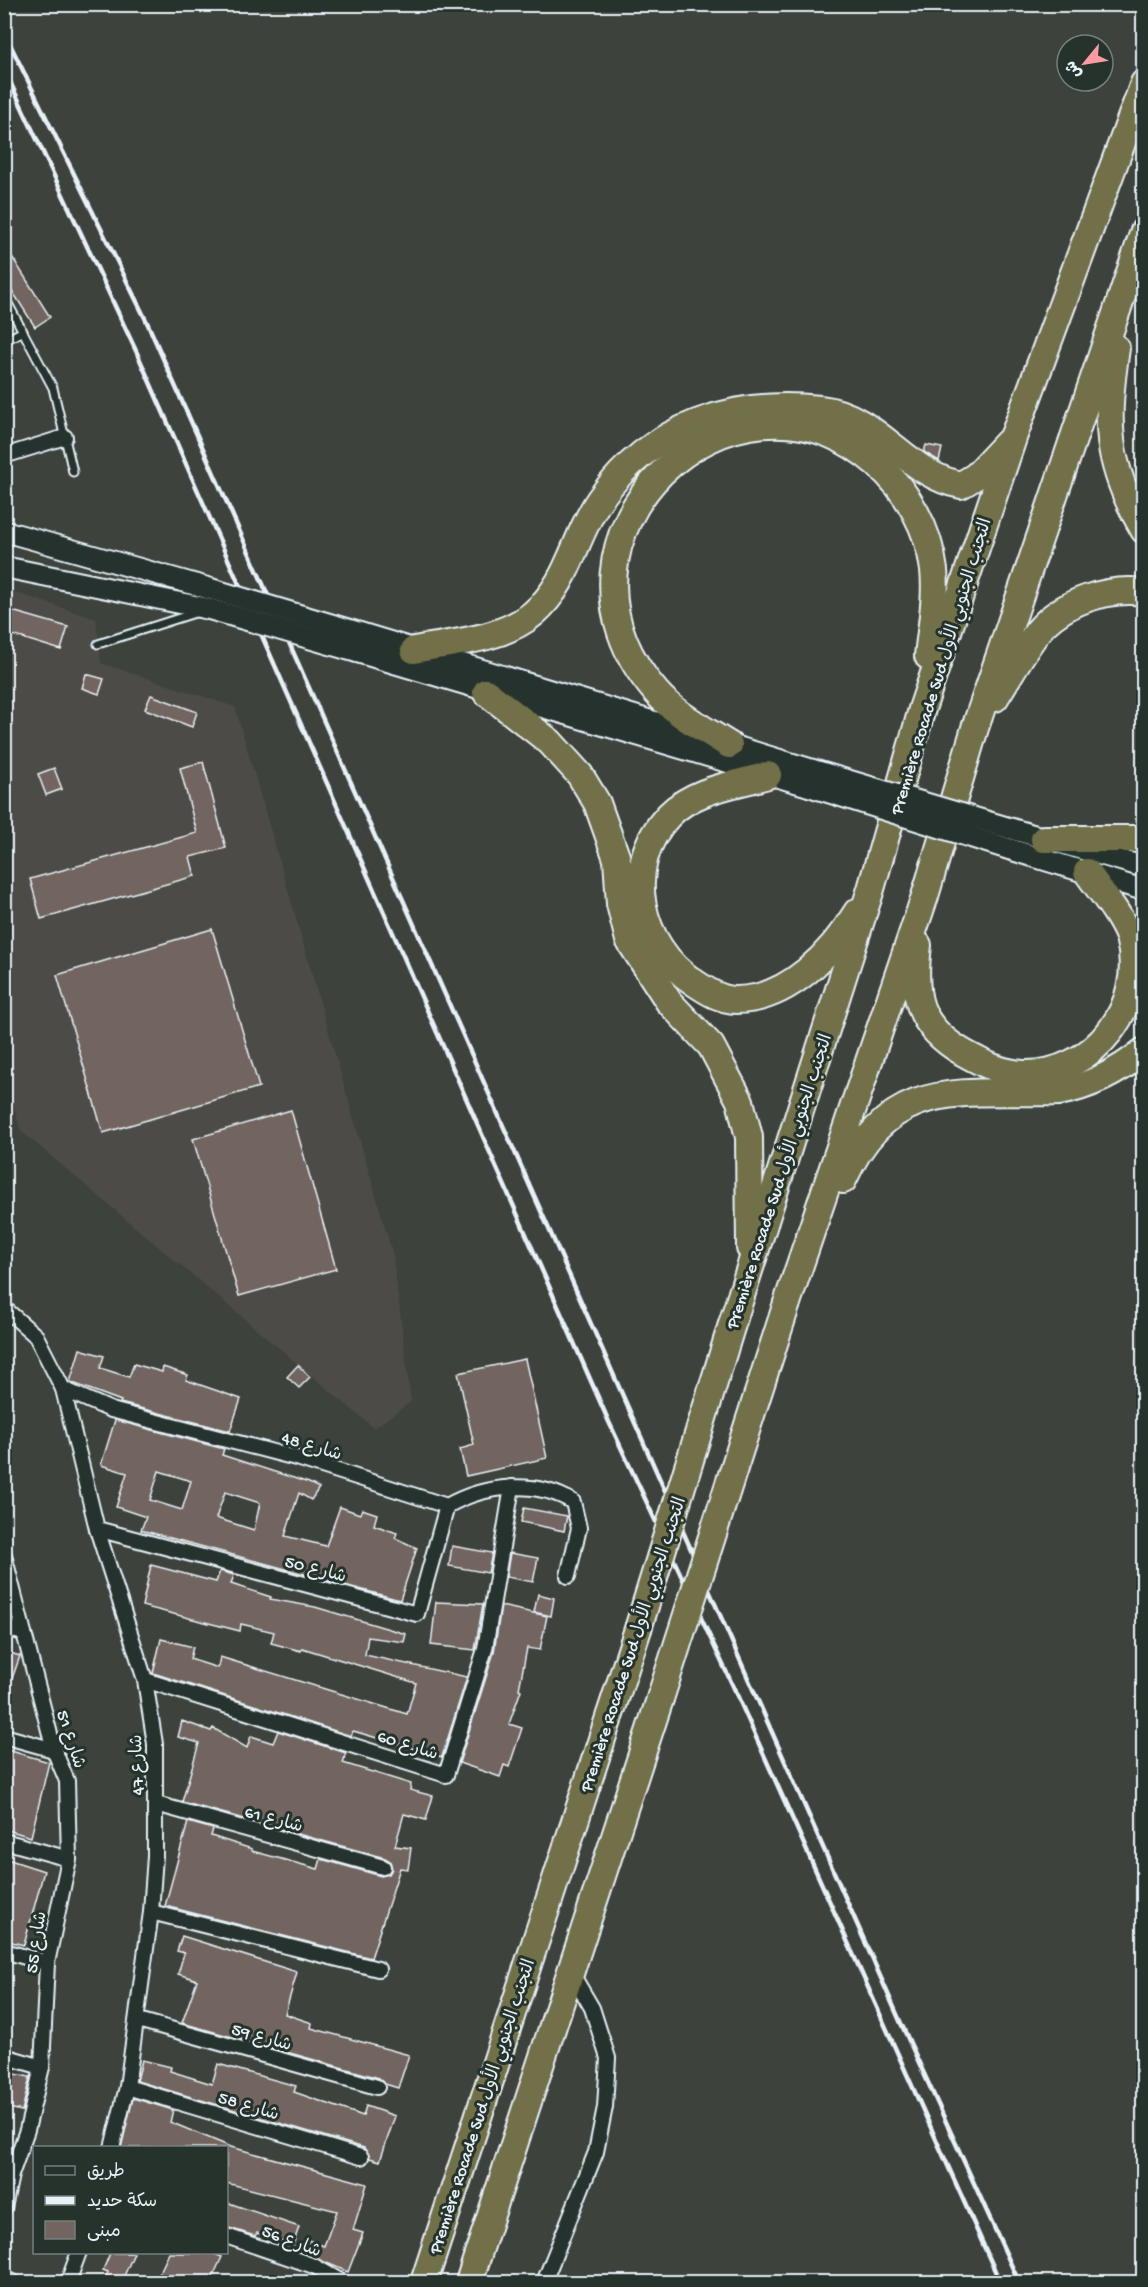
<svg xmlns="http://www.w3.org/2000/svg" width="1148" height="2287" font-family="'Gochi Hand','Playpen Sans Arabic',sans-serif">
<style>
.built{fill:#4d4c46}
.building{fill:#72655f;stroke:#e8f1f8;stroke-width:1.5;fill-rule:evenodd}
.lines{fill:none;stroke-linecap:round;stroke-linejoin:round}
.service-casing{stroke:#e8f1f8;stroke-width:11}
.minor-casing{stroke:#e8f1f8;stroke-width:18}
.secondary-casing{stroke:#e8f1f8;stroke-width:24}
.motorway-casing{stroke:#e8f1f8;stroke-width:30}
.service{stroke:#26332d;stroke-width:7}
.minor{stroke:#26332d;stroke-width:14}
.secondary{stroke:#26332d;stroke-width:20}
.motorway{stroke:#71704a;stroke-width:26}
.rail{stroke:#e8f1f8;stroke-width:4.5}
.secondary-bridge-casing{stroke:#e8f1f8;stroke-width:24;stroke-linecap:butt}
.motorway-bridge-casing{stroke:#e8f1f8;stroke-width:30;stroke-linecap:butt}
.secondary-bridge{stroke:#26332d;stroke-width:20}
.motorway-bridge{stroke:#71704a;stroke-width:26}
.labels{text-anchor:middle;stroke-width:6;stroke-linejoin:round;paint-order:stroke}
.street-label{font-size:18px;fill:#e8f1f8;stroke:#26332d}
</style>
<rect width="100%" height="100%" fill="#3d423c"/>
<filter id="ink" filterUnits="userSpaceOnUse"><feTurbulence type="fractalNoise" baseFrequency=".0167" numOctaves="2"/><feDisplacementMap in="SourceGraphic" scale="12" xChannelSelector="R" yChannelSelector="G"/><feConvolveMatrix kernelMatrix="1 2 1 2 8 2 1 2 1" color-interpolation-filters="sRGB"/></filter>
<g filter="url(#ink)">
<!-- built -->
<polygon class="built" points="4,589 96,619 101,663 235,707 393,1255 411,1402 374,1428 21,1131 4,1075"/>
<!-- building -->
<g class="building">
<polygon points="4,244 50,317 35,327 4,278"/>
<polygon points="926,445 942,448 939,461 924,452"/>
<polygon points="12,611 68,627 61,650 6,633"/>
<polygon points="86,674 104,679 99,694 82,688"/>
<polygon points="151,695 197,712 192,727 145,709"/>
<polygon points="203,762 226,848 190,857 195,876 41,919 30,879 197,833 180,768"/>
<polygon points="54,768 62,789 46,795 38,774"/>
<polygon points="212,929 259,1087 103,1133 57,975"/>
<polygon points="291,1110 336,1269 239,1296 193,1139"/>
<polygon points="80,1349 104,1356 100,1368 129,1377 134,1364 162,1372 163,1367 188,1375 186,1380 241,1399 230,1431 120,1403 121,1401 70,1382"/>
<polygon points="525,1359 547,1458 466,1476 460,1449 474,1445 458,1373"/>
<polygon points="298,1365 310,1377 299,1388 287,1377"/>
<path d="M115,1420L224,1449L222,1455L309,1483L319,1488L311,1500L299,1493L285,1536L326,1546L340,1507L360,1514L362,1509L377,1514L374,1525L397,1533L395,1538L417,1548L400,1600L141,1530L146,1517L116,1507L127,1473L101,1465ZM159,1471L191,1481L182,1510L150,1500ZM225,1492L260,1503L254,1530L216,1518Z"/>
<polygon points="524,1508 567,1516 564,1531 521,1522"/>
<polygon points="452,1546 492,1553 488,1573 449,1566"/>
<polygon points="510,1553 538,1558 533,1582 506,1577"/>
<polygon points="151,1565 216,1582 220,1571 234,1575 231,1584 271,1597 270,1599 315,1607 406,1634 404,1642 368,1637 365,1655 467,1677 442,1757 353,1731 351,1736 153,1673 161,1639 193,1647 190,1659 218,1668 220,1657 407,1714 416,1683 302,1648 301,1651 271,1643 274,1632 241,1624 240,1631 142,1606"/>
<polygon points="538,1594 554,1598 551,1616 534,1612"/>
<polygon points="436,1602 483,1604 475,1650 431,1645"/>
<polygon points="501,1606 547,1616 540,1650 527,1648 519,1689 521,1690 509,1724 522,1728 509,1767 504,1765 500,1777 459,1763 494,1652"/>
<polygon points="4,1651 20,1656 7,1693 4,1693"/>
<polygon points="182,1721 211,1731 213,1728 247,1748 251,1736 273,1743 278,1731 346,1753 343,1763 411,1784 410,1790 433,1796 426,1820 404,1814 395,1846 411,1848 408,1869 400,1868 371,1958 165,1906 188,1822 213,1829 211,1836 252,1849 252,1851 318,1869 321,1859 381,1876 389,1874 392,1869 390,1861 385,1858 182,1802 199,1743 178,1737"/>
<polygon points="4,1749 49,1762 31,1837 4,1829"/>
<polygon points="4,1858 44,1871 24,1945 4,1940"/>
<polygon points="182,1936 297,1972 285,2014 312,2023 311,2028 409,2055 398,2088 385,2084 379,2078 182,2023 197,1980 178,1974 184,1953 177,1951"/>
<polygon points="142,2060 171,2067 170,2071 212,2084 218,2064 296,2086 294,2092 363,2116 366,2106 395,2116 380,2161 370,2158 364,2148 137,2081"/>
<polygon points="4,2072 30,2077 22,2111 4,2107"/>
<polygon points="133,2098 173,2110 170,2122 231,2147 367,2184 353,2230 363,2233 348,2272 303,2253 308,2240 324,2246 337,2211 226,2183 226,2148 121,2148"/>
<polygon points="226,2202 299,2227 293,2245 257,2233 255,2236 226,2227"/>
<polygon points="110,2253 134,2253 121,2283 104,2283 108,2272 103,2270"/>
<polygon points="169,2253 212,2253 222,2257 210,2283 155,2283"/>
</g>
<g class="lines">
<!-- service casing -->
<g class="service-casing">
<g id="service">
<polyline points="4,296 53,388 73,472"/>
<polyline points="4,341 23,331"/>
<polyline points="98,644 198,612"/>
</g>
</g>
<!-- minor casing -->
<g class="minor-casing">
<g id="minor">
<polyline points="4,456 65,437"/>
<path d="M4,1308L36,1336L63,1389L111,1410L300,1459L447,1506C484,1485 536,1479 573,1502L579,1528L568,1576"/>
<polyline points="63,1389 97,1529 145,1680 155,1744 155,1856 151,1912 127,2087 112,2148"/>
<polyline points="97,1529 417,1614 447,1506"/>
<polyline points="4,1555 54,1750 67,1781 69,1859 47,1963 42,2067 27,2130 11,2175 4,2208"/>
<polyline points="4,1628 24,1633"/>
<polyline points="145,1680 446,1775 485,1649 512,1487"/>
<polyline points="4,1736 54,1750"/>
<polyline points="156,1804 383,1867"/>
<polyline points="4,1841 69,1859"/>
<polyline points="151,1912 378,1969"/>
<polyline points="4,1951 47,1963"/>
<polyline points="138,2020 377,2087"/>
<polyline points="4,2056 42,2067"/>
<polyline points="127,2087 361,2157"/>
<polyline points="226,2236 314,2266 342,2282"/>
<polyline points="4,2278 13,2282"/>
<polyline points="68,2282 79,2252"/>
<polyline points="544,2282 596,2152 605,2107 608,2058 592,2008 572,1974"/>
</g>
</g>
<!-- secondary casing -->
<g class="secondary-casing">
<g id="secondary">
<polyline points="4,531 211,589"/>
<polyline points="4,567 209,609"/>
<polyline points="360,633 813,770"/>
<polyline points="357,652 809,786"/>
<polyline points="1012,829 1144,867"/>
<polyline points="1009,849 1144,890"/>
</g>
</g>
<!-- motorway casing -->
<g class="motorway-casing">
<g id="motorway">
<path d="M1116,348C1105,423 1105,463 1144,530"/>
<path d="M414,650C454,642 502,640 534,613C570,582 574,536 600,499C651,426 734,399 820,409C878,415 906,475 961,485L976,476L1008,442"/>
<polyline points="486,692 550,742 580,775 597,803 617,859 620,904 629,940 669,1002 711,1046 740,1101 749,1137 750,1248"/>
<path d="M995,698C1009,676 1022,652 1038,631C1062,602 1107,587 1144,592"/>
<path d="M729,745C704,729 675,714 656,692C522,538 732,337 877,464C908,491 929,530 934,570C937,599 931,628 928,656"/>
<path d="M768,775C735,785 694,789 669,815C620,866 639,947 695,983C707,991 721,1000 736,1000C788,1000 832,953 857,912"/>
<polyline points="1044,839 1144,839"/>
<path d="M918,945C912,996 917,1026 964,1053C984,1064 1001,1073 1024,1074C1094,1075 1148,1005 1129,937C1120,914 1101,892 1087,872"/>
<path d="M843,1180C891,1075 961,1095 1059,1092C1092,1086 1118,1072 1144,1051"/>
<polyline points="787,1303 925,896 975,728 1144,231"/>
<polyline points="732,1324 871,889 922,709 1014,435 1144,83"/>
<polyline points="424,2282 638,1629"/>
<polyline points="469,2282 660,1699"/>
</g>
</g>
<!-- service -->
<use href="#service" class="service"/>
<!-- minor -->
<use href="#minor" class="minor"/>
<!-- secondary -->
<use href="#secondary" class="secondary"/>
<!-- motorway -->
<use href="#motorway" class="motorway"/>
<!-- rail -->
<g class="rail">
<polyline points="4,32 146,320 900,2021 1019,2282"/>
<polyline points="4,69 137,353 609,1422 733,1686 1000,2282"/>
</g>
<!-- secondary-bridge casing -->
<g class="secondary-bridge-casing">
<g id="secondary-bridge">
<polyline points="211,589 360,633"/>
<polyline points="209,609 357,652"/>
<polyline points="813,770 1012,829"/>
<polyline points="809,786 1009,849"/>
</g>
</g>
<!-- motorway-bridge casing -->
<g class="motorway-bridge-casing">
<g id="motorway-bridge">
<polyline points="638,1629 732,1324"/>
<polyline points="660,1699 787,1303"/>
</g>
</g>
<!-- secondary-bridge -->
<use href="#secondary-bridge" class="secondary-bridge"/>
<!-- motorway-bridge -->
<use href="#motorway-bridge" class="motorway-bridge"/>
</g>
</g>
<g class="labels">
<!-- street labels -->
<g class="street-label">
<text transform="translate(940 666) rotate(-73)" y="6">Première Rocade Sud التجنب الجنوبي الأول</text>
<text transform="translate(778 1181) rotate(-72)" y="6">Première Rocade Sud التجنب الجنوبي الأول</text>
<text transform="translate(312 1445) rotate(17)" y="6">شارع 48</text>
<text transform="translate(316 1568) rotate(15)" y="6">شارع 50</text>
<text transform="translate(632 1644) rotate(-72)" y="6">Première Rocade Sud التجنب الجنوبي الأول</text>
<text transform="translate(72 1739) rotate(72)" y="6">شارع 51</text>
<text transform="translate(408 1744) rotate(18)" y="6">شارع 60</text>
<text transform="translate(136 1765) rotate(-92)" y="6">شارع 47</text>
<text transform="translate(274 1818) rotate(15)" y="6">شارع 61</text>
<text transform="translate(35 1942) rotate(-81)" y="6">شارع 55</text>
<text transform="translate(262 2036) rotate(16)" y="6">شارع 59</text>
<text transform="translate(249 2105) rotate(17)" y="6">شارع 58</text>
<text transform="translate(481 2106) rotate(-72)" y="6">Première Rocade Sud التجنب الجنوبي الأول</text>
<text transform="translate(292 2240) rotate(21)" y="6">شارع 56</text>
</g>
</g>
<!-- margin -->
<rect width="1148" height="2287" fill="none" stroke="#26332d" stroke-width="24"/>
<rect x="12" y="12" width="1124" height="2263" fill="none" stroke="#e8f1f8" stroke-width="2" filter="url(#ink)"/>
<!-- legend -->
<rect x="33" y="2146" width="195" height="108" fill="#26332d" stroke="#747f7e" stroke-width="1.5"/>
<rect x="45" y="2166" width="30" height="9" fill="#26332d" stroke="#747f7e" stroke-width="1.5"/>
<text x="87" y="2176" font-size="18" fill="#e8f1f8">طريق</text>
<rect x="45" y="2196" width="30" height="9" fill="#e8f1f8" stroke="#747f7e" stroke-width="1.5"/>
<text x="87" y="2206" font-size="18" fill="#e8f1f8">سكة حديد</text>
<rect x="45" y="2221" width="30" height="18" fill="#72655f" stroke="#747f7e" stroke-width="1.5"/>
<text x="87" y="2236" font-size="18" fill="#e8f1f8">مبنى</text>
<!-- north arrow -->
<g transform="translate(1085 63) rotate(240)"><circle r="28" fill="#26332d" stroke="#747f7e" stroke-width="1.5"/>
<path d="M0-4.5L10 22L0 15L-10 22Z" fill="#ff9aa2"/>
<text y="-9" font-size="16" font-weight="bold" text-anchor="middle" fill="#e8f1f8">ش</text>
</g>
</svg>
